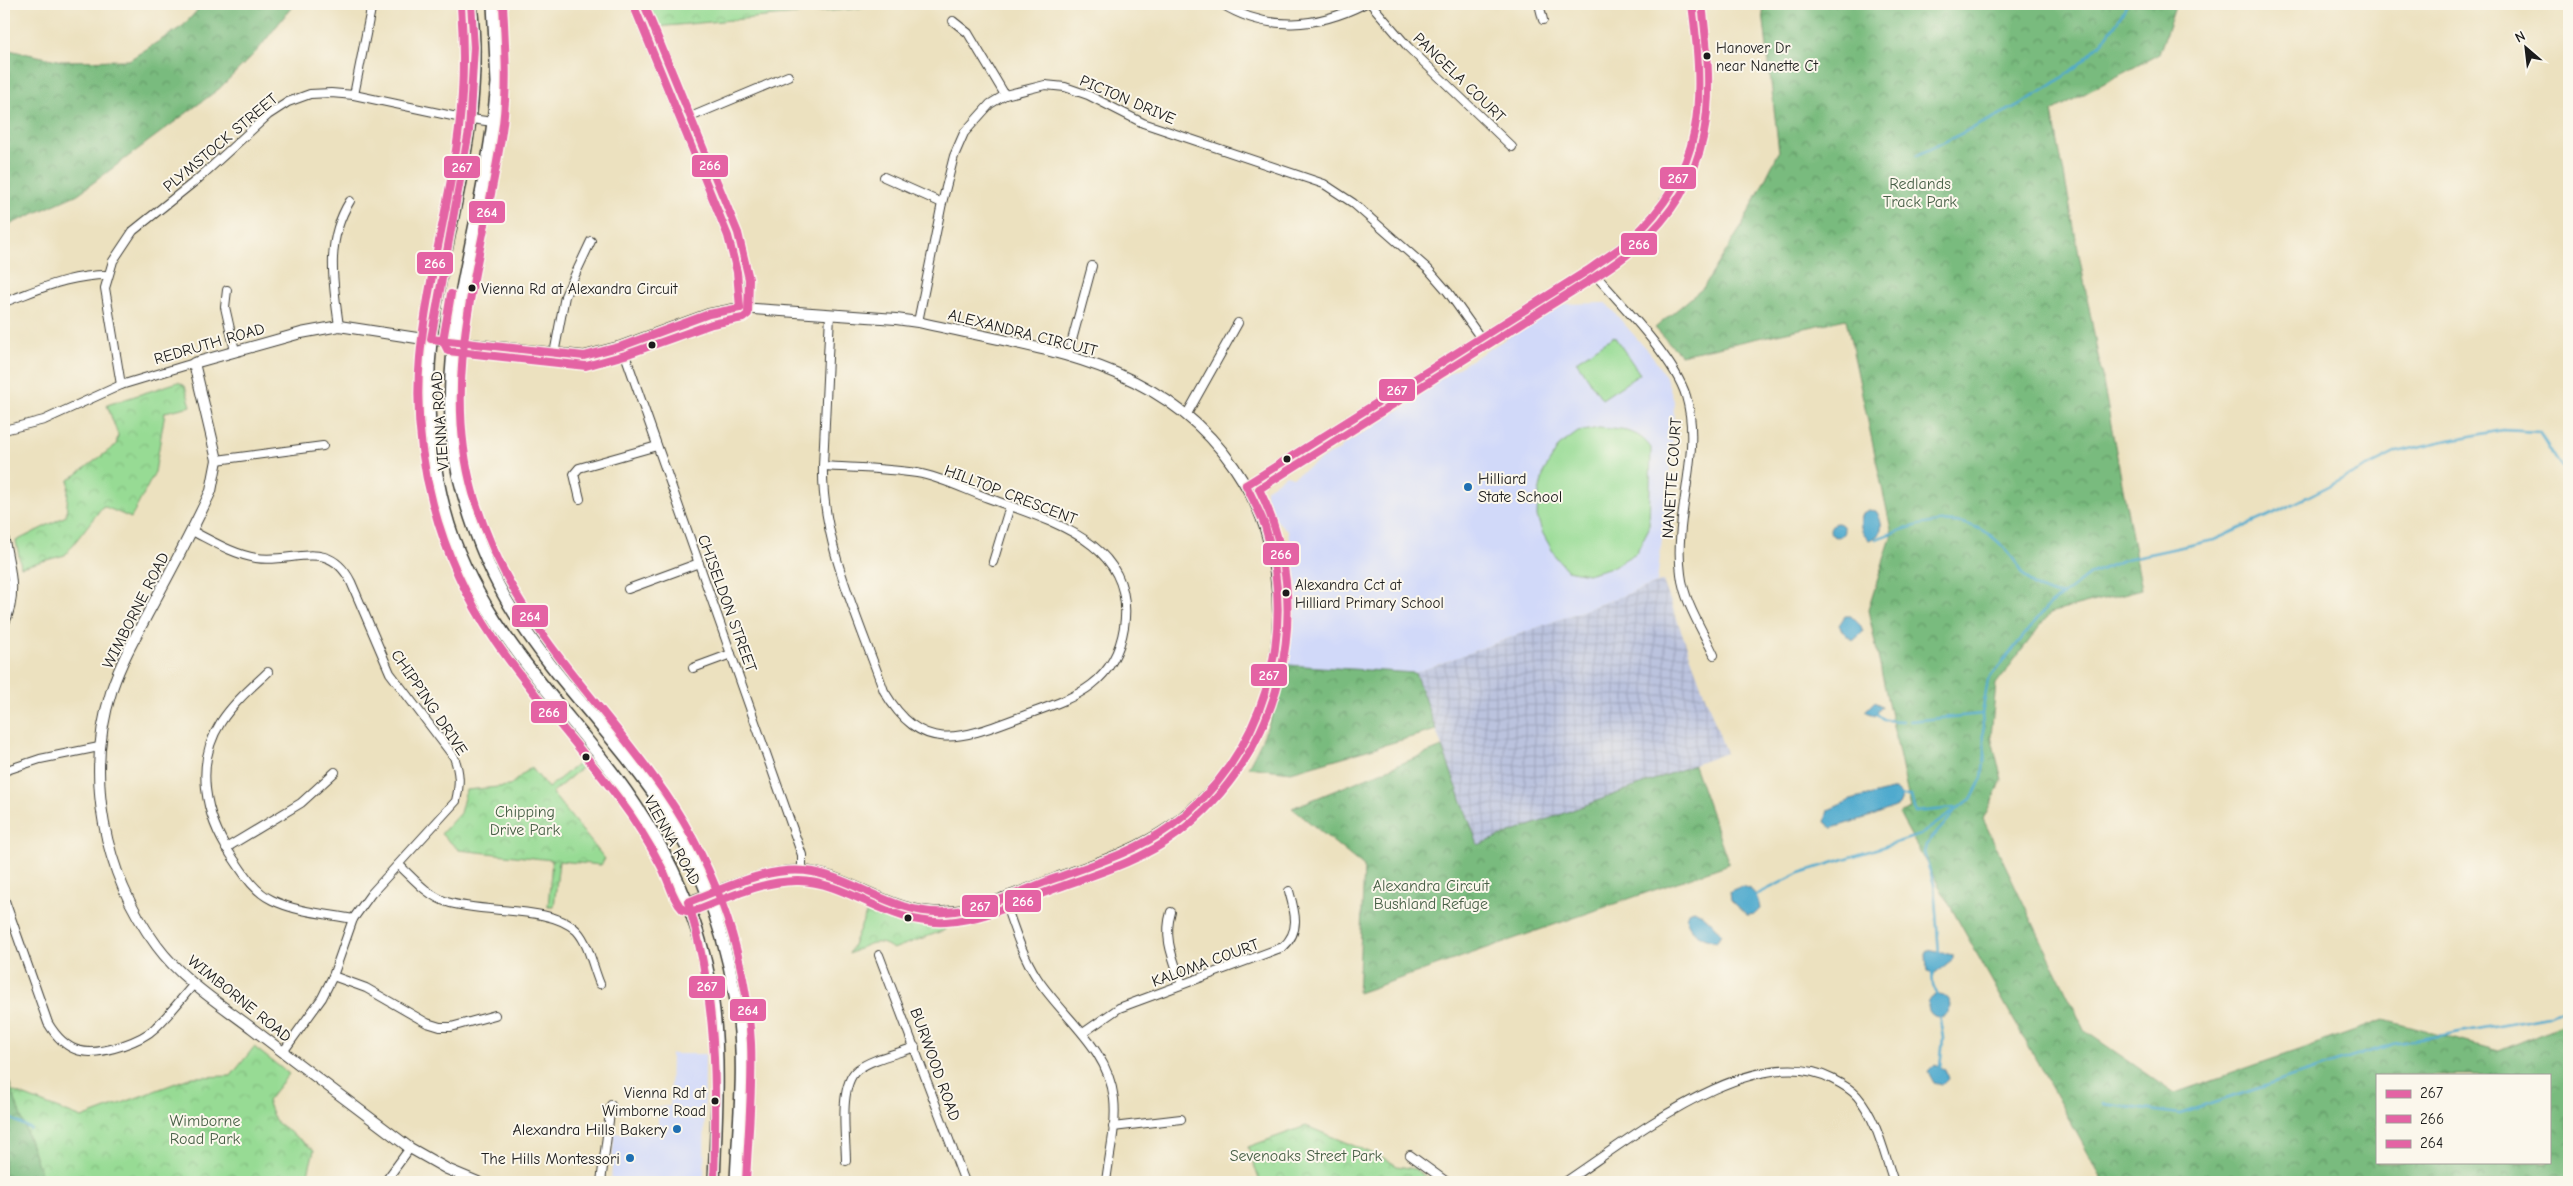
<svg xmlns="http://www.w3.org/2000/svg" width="2573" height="1186" font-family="'Comic Neue',sans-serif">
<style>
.built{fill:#d1d9f9}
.industrial{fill:url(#industrial-grid)}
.grass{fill:#97db94;stroke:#5a7c58}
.forest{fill:url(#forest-crowns);stroke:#4a6c4d;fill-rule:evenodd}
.park{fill:url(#park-crowns);stroke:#5a7c58}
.water{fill:#50aace;stroke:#366375}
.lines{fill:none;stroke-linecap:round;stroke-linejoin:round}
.stream{stroke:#50aace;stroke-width:2.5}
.minor-casing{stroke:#3b3a34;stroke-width:10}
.tertiary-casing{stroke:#3b3a34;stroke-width:12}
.secondary-casing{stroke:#3b3a34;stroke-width:14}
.minor{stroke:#fff;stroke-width:8}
.tertiary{stroke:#fff;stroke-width:10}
.secondary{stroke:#fff;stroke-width:11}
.bus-1-casing{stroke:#fbf7ec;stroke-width:11}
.bus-2-casing{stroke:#fbf7ec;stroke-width:11}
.bus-3-casing{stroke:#fbf7ec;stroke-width:11}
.bus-1{stroke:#e463a4;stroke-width:8}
.bus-2{stroke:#e463a4;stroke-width:8}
.bus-3{stroke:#e463a4;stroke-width:8}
.bus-dot{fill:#1c1c1c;stroke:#fbf7ec;stroke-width:2}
.poi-dot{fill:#1f6fb2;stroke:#fbf7ec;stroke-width:2}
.labels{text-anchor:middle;stroke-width:4;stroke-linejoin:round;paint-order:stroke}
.bus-label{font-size:15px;fill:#1c1c1c;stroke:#fbf7ec;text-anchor:start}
.street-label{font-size:16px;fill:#1c1c1c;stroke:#fbf7ec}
.park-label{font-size:16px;fill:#475f46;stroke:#fbf7ec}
.poi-label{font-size:16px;fill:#1c1c1c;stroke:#fbf7ec;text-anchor:end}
.line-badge{stroke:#fbf7ec;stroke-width:2}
.badge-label{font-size:14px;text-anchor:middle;font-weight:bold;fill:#fff}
</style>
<defs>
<pattern id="industrial-grid" width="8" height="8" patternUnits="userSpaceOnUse" patternTransform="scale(1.25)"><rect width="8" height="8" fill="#bbc3de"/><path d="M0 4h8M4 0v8" fill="none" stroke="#a0a7be"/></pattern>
<pattern id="forest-crowns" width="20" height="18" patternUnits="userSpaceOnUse" patternTransform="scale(1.25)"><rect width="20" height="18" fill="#79bb7e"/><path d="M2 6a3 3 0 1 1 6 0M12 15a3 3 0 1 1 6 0" fill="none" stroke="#629766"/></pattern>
<pattern id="park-crowns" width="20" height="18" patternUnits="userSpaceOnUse" patternTransform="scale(1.25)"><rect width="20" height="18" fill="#97db94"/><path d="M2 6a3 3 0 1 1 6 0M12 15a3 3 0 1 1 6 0" fill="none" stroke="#82bb7f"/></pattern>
</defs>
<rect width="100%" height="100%" fill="#fbf7ec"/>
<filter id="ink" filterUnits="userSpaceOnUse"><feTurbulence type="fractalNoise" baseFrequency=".02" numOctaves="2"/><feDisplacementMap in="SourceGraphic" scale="10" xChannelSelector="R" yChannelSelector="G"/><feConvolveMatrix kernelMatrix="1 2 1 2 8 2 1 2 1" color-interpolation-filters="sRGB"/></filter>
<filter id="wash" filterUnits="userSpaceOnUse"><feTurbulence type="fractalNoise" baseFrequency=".0096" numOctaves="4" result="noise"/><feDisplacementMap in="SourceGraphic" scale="20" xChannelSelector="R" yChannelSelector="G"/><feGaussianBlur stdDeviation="1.12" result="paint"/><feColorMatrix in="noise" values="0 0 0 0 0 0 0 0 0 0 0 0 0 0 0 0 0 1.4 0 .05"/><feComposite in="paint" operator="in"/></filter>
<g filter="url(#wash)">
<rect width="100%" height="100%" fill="#ece1bf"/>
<!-- built -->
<g class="built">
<polygon points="1606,303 1653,357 1666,378 1674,401 1673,439 1657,583 1415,673 1288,665 1291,599 1296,584 1288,531 1276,520 1266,497 1266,489 1286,475 1293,477 1328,455 1340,450 1342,446 1415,400 1417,393 1563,304"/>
<polygon points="671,1054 705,1054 704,1182 611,1182 614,1133 658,1134 658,1107 670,1106"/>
</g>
<!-- industrial -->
<polygon class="industrial" points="1663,581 1726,753 1478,845 1415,673"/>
<!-- grass -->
<g class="grass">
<polygon points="1614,336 1640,374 1602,399 1576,361"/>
<path d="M1599,428C1621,430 1638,429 1651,448L1649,528L1636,553L1612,567L1587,574L1567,570L1556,557L1542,532L1537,516L1538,498L1544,471L1559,446L1578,432Z"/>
</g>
<!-- forest -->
<g class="forest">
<polygon points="203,4 294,4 257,51 220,88 78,194 4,227 4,49 62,61 129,60 183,26"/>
<path d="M1762,4H2176L2159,54L2052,111L2142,589L2050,613L1996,684L1991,736L2002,780L1983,819L2085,1031L2175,1093L2384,1020L2499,1051L2569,1022V1182H2104L1899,814L1911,809L1868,610L1892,534L1846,319L1681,355L1655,328L1703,288L1740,229L1779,152ZM2377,1075H2549V1162H2377Z"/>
<path d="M1288,665L1415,673L1436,730L1291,772L1248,767C1266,734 1279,701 1288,665Z"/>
<polygon points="1442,747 1478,845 1694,765 1729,864 1358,993 1364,867 1292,808"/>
<polygon points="4,1067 44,1182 4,1182"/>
</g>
<!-- park -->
<g class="park">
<polygon points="648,4 863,4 862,8 656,27"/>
<polygon points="178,382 185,386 191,406 165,412 155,472 131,518 103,506 65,555 21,567 16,541 66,516 69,480 116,445 118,435 107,405"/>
<polygon points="584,759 587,763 552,793 605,859 601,865 559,861 554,907 548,907 552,860 459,850 441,834 460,813 466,790 509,786 531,767 548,788"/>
<path d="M869,907L909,922L943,925L945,930L893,949C876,936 866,946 849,954Z"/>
<polygon points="254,1047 289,1074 267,1101 275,1121 314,1150 306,1182 44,1182 12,1091 82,1118 192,1077 231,1076"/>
<polygon points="1306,1126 1386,1159 1397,1166 1415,1169 1432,1182 1260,1182 1248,1147"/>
</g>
<!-- water -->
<g class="water">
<path d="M1868,510L1876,511C1884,522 1884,536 1869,540C1860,533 1859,524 1863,513Z"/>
<circle cx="1837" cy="530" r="7"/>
<polygon points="1845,616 1851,616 1861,626 1863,632 1853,641 1843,632 1839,625"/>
<polygon points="1874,702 1882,706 1875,716 1865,711"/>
<polygon points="1896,789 1903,796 1899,805 1875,815 1832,828 1825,822 1828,810 1851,800"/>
<path d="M1742,886C1755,889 1758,897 1760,909L1755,914L1747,915L1731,900L1730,891Z"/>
<path d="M1693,910C1704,913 1715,925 1721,934L1716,942C1703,939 1689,932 1686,918L1688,912Z"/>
<polygon points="1928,950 1953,955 1953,959 1934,974 1927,972 1926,953"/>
<circle cx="1939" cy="1006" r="11"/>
<polygon points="1935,1065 1945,1069 1948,1079 1942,1085 1934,1083 1928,1072"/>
</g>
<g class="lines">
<!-- stream -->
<g class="stream">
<path d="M1916,156C1989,118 2090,83 2127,4"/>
<polyline points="2564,472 2569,478"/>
<path d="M1876,539C1922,522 1968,506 2006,550C2030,577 2020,586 2062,596"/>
<polyline points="1877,714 1884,720 1903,721"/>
<polyline points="1910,721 1982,714"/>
<polyline points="1903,796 1911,796 1915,812 1956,808"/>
<polyline points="1756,895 1800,873 1920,835 1971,799 1982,778 1985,755 1982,714 1988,680 2047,607 2090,574 2126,559 2214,540 2281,510 2397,452 2449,440 2503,430 2539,432 2561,467"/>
<polyline points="1939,954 1934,884 1924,853 1926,845 1954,813"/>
<polyline points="1932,971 1933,985 1939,998"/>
<polyline points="1939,1014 1943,1038 1940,1067"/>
<polyline points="2104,1104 2180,1114 2393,1044 2549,1016 2569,1007"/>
<polyline points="4,1115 31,1129"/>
</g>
</g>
</g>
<g filter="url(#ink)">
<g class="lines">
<!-- minor casing -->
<g class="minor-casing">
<g id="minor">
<path d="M633,4L728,236C736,260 741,283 740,308"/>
<path d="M1222,4C1267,32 1317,28 1364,4"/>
<polyline points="1371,4 1408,47 1512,147"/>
<polyline points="1539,4 1543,20"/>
<polyline points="953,21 968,33 1005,95"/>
<polyline points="354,95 371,9"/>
<polyline points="681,121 788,76"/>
<polyline points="884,177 942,203"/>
<path d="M1590,269C1618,301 1674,357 1686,396C1703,453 1673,515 1681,574C1684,602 1702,629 1714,655"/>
<polyline points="227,290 225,307 235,351"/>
<path d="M4,302C41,289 68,275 108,275"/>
<polyline points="918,322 942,203 954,156 964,133 990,104 1005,95 1045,85 1065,87 1088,95 1143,123 1324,184 1353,203 1428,269 1448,292 1480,337"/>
<path d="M339,326C333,282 325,241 350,201"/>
<polyline points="622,346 802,855 802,871"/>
<polyline points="554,354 565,296 591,241"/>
<polyline points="1068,355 1092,266"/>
<polyline points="121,385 105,288 113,261 133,231 199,178 268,115 288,102 310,94 331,93 354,95 457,117 493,122"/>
<polyline points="1187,414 1238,323"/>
<polyline points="4,430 44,420 121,385 194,363"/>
<polyline points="217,460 323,446"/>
<path d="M823,466C854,468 886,468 917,473C941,477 966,490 988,498C1050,521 1137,542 1124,627C1114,689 1069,699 1017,718C959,740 921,754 884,691C859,620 821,542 823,466L830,314"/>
<path d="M1246,485L1590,269C1604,258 1621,249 1633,237C1668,206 1696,154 1699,107C1701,73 1696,37 1692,4"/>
<polyline points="580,499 574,474 579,468 657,446"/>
<path d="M192,531C212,541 233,554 256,558C294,564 328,537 351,582L390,673L454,757C460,773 460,784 456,801L371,894L353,919L333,976L322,998L283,1052"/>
<path d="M4,536C10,568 19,594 4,625"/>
<polyline points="993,562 1010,506"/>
<polyline points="628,589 699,563"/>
<polyline points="693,668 731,654"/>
<path d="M268,672C252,687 233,703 221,722C194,764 205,816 231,855C242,871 253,891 272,900C296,912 327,914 353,919"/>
<polyline points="4,771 40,759 99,747"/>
<polyline points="226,848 301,803 335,772"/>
<path d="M399,865C414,879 428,896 447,902C483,914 551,905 577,931C589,944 593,968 600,984"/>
<path d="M1003,897C1013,925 1021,953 1037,978C1063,1018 1108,1047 1114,1099C1117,1126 1109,1155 1106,1182"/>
<path d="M4,898L48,1023C67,1055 88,1057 121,1046C133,1042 146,1037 155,1028C169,1015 181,999 194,984"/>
<path d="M1171,912C1163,939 1173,958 1182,984"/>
<polyline points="879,955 965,1182"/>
<polyline points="333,976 366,988 427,1023 440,1027 451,1027 495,1015"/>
<path d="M1083,1033L1119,1008L1283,947C1301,931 1295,912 1289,891"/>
<polyline points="1113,1127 1181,1119"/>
<polyline points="1410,1155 1447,1182"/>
<path d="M846,1161C846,1138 838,1086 857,1070C873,1058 897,1054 915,1047"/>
<polyline points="385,1182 410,1148"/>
<polyline points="601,1182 611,1105"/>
<path d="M1565,1182C1629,1140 1753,1038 1832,1079C1840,1083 1851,1089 1857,1096C1877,1119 1884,1154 1894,1182"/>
</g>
</g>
<!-- tertiary casing -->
<g class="tertiary-casing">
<path id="tertiary" d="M478,1182L447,1169L410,1148C357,1108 305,1069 253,1029C220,1004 182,980 157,946C103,873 84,776 112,689C122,659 138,632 153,604C173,567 193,529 211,491L217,460L194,363L301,333L339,326L417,338L584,356L622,346L709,314L740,308L896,319L918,322C1036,349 1159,358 1234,467C1248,488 1261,511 1267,536C1297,645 1264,758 1171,826C1136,851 1094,864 1054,879C1020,891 981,911 944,912C894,915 858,880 811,872C775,865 722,890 688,902"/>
</g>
<!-- secondary casing -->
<g class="secondary-casing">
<g id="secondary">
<path d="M471,4C486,125 444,224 431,341C425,397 431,457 445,511C470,607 539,679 599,755C659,830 704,915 714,1011C720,1068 716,1126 714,1182"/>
<path d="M493,4L497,83L493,122C479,239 432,355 458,474C470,524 488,572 516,616C560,686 622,743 666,812C706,873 730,950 739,1022C745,1074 738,1129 736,1182"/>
</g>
</g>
<!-- minor -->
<use href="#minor" class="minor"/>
<!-- tertiary -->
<use href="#tertiary" class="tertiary"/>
<!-- secondary -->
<use href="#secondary" class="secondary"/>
<!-- bus-1 casing -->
<g class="bus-1-casing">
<g id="bus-1">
<polyline points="471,4 474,47 469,131 431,339 584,356 622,346 709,314 740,308"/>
<polyline points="633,4 728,236 737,272 740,308"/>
<path d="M1246,485L1590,269C1603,259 1618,251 1630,240C1707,170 1704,98 1692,4"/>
<path d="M714,1182C717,1084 717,996 688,902C726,888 771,864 813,872C859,881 896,915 945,912C984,910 1020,891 1056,878C1095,864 1137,851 1171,826C1264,758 1299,634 1265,526C1260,512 1252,498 1246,485"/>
</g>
</g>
<!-- bus-2 casing -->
<g class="bus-2-casing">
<g id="bus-2">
<path d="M461,5C464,46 464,87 459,128C450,205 427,280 420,357C411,455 439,558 494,639C532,695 579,745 619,799C635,820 649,843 661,866C669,880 672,899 683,910L691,912C725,899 762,880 799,881C849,882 888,925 946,922C984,920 1019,902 1054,889C1096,874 1141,861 1177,834C1283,754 1318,607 1259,489L1595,277C1609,268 1623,259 1635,248C1716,177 1714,102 1702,4"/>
<polyline points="451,294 443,341 448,351 586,366 625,355 712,324 743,318 748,314 749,279 738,233 644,4"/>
</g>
</g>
<!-- bus-3 casing -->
<g class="bus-3-casing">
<path id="bus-3" d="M503,4C505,44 508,83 503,124C487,246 438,369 473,493C508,616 583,680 655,779C711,854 746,949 751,1043C753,1089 748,1136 746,1182"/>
</g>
<!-- bus-1 -->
<use href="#bus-1" class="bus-1"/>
<!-- bus-2 -->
<use href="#bus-2" class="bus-2"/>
<!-- bus-3 -->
<use href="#bus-3" class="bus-3"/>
</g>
</g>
<!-- markers -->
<g class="bus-dot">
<circle cx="1707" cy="56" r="4.5"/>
<circle cx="472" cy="288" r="4.5"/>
<circle cx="652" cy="345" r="4.5"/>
<circle cx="1287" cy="459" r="4.5"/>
<circle cx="1286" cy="593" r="4.5"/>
<circle cx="586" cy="757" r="4.5"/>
<circle cx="908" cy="918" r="4.5"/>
<circle cx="715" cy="1101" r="4.5"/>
</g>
<g class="poi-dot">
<circle cx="1468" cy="487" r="5"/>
<circle cx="677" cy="1129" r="5"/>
<circle cx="630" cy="1158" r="5"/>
</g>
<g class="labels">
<!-- bus labels -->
<g class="bus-label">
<text x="1716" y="53">Hanover Dr<tspan x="1716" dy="18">near Nanette Ct</tspan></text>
<text x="481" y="294">Vienna Rd at Alexandra Circuit</text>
<text x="1295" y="590">Alexandra Cct at<tspan x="1295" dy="18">Hilliard Primary School</tspan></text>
<text x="706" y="1098" text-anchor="end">Vienna Rd at<tspan x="706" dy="18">Wimborne Road</tspan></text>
</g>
<!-- street labels -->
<g class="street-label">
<text transform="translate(1460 77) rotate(44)" y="6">PANGELA COURT</text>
<text transform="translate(1128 99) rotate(23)" y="6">PICTON DRIVE</text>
<text transform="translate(220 142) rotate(-40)" y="6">PLYMSTOCK STREET</text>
<text transform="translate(1023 332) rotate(14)" y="6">ALEXANDRA CIRCUIT</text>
<text transform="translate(209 343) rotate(-16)" y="6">REDRUTH ROAD</text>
<text transform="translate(439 421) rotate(-94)" y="6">VIENNA ROAD</text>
<text transform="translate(1671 478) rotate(-86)" y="6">NANETTE COURT</text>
<text transform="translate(1011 494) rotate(21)" y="6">HILLTOP CRESCENT</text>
<text transform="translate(728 603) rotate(70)" y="6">CHISELDON STREET</text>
<text transform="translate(135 610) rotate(-63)" y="6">WIMBORNE ROAD</text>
<text transform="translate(430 702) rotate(56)" y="6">CHIPPING DRIVE</text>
<text transform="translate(673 840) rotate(61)" y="6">VIENNA ROAD</text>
<text transform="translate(1205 962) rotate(-20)" y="6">KALOMA COURT</text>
<text transform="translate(240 998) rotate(39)" y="6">WIMBORNE ROAD</text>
<text transform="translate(936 1064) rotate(70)" y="6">BURWOOD ROAD</text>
</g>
<!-- park labels -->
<g class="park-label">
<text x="1920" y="189">Redlands<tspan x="1920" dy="18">Track Park</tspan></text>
<text x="525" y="817">Chipping<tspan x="525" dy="18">Drive Park</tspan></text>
<text x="1431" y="891">Alexandra Circuit<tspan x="1431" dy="18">Bushland Refuge</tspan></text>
<text x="205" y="1126">Wimborne<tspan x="205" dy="18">Road Park</tspan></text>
<text x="1306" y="1161">Sevenoaks Street Park</text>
</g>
<!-- poi labels -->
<g class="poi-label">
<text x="1478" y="484" text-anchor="start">Hilliard<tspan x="1478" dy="18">State School</tspan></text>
<text x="667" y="1135">Alexandra Hills Bakery</text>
<text x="620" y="1164">The Hills Montessori</text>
</g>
</g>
<g class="line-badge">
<rect x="691" y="154" width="38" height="24" rx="5" fill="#e463a4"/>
<rect x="443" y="155" width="38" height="24" rx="5" fill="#e463a4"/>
<rect x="1659" y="166" width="38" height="24" rx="5" fill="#e463a4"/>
<rect x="468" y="200" width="38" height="24" rx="5" fill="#e463a4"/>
<rect x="1620" y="232" width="38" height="24" rx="5" fill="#e463a4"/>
<rect x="416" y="251" width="38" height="24" rx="5" fill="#e463a4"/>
<rect x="1378" y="378" width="38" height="24" rx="5" fill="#e463a4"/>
<rect x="1262" y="542" width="38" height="24" rx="5" fill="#e463a4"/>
<rect x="511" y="604" width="38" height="24" rx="5" fill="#e463a4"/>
<rect x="1250" y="663" width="38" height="24" rx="5" fill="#e463a4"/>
<rect x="530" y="700" width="38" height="24" rx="5" fill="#e463a4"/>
<rect x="1004" y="889" width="38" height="24" rx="5" fill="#e463a4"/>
<rect x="961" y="894" width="38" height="24" rx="5" fill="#e463a4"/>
<rect x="688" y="975" width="38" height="24" rx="5" fill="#e463a4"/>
<rect x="729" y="998" width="38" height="24" rx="5" fill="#e463a4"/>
</g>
<g class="badge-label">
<text x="710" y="170">266</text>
<text x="462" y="172">267</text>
<text x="1678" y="183">267</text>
<text x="487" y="217">264</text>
<text x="1639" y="249">266</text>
<text x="435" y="268">266</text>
<text x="1397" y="395">267</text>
<text x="1281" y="559">266</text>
<text x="530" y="621">264</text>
<text x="1269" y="680">267</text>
<text x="549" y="717">266</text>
<text x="1023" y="906">266</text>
<text x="980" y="911">267</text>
<text x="707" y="991">267</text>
<text x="748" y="1015">264</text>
</g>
<!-- margin -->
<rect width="2573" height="1186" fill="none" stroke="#fbf7ec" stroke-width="20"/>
<!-- legend -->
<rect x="2376" y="1074" width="175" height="90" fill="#fbf7ec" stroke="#a29f99"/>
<rect x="2386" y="1090" width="25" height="8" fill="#e463a4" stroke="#a29f99"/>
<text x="2420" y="1098" font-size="15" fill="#1c1c1c">267</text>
<rect x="2386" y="1115" width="25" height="8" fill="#e463a4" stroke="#a29f99"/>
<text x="2420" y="1124" font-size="15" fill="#1c1c1c">266</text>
<rect x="2386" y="1140" width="25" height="8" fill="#e463a4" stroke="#a29f99"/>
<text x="2420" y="1148" font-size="15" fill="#1c1c1c">264</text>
<!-- north arrow -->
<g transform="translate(2526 48) rotate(332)" stroke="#fbf7ec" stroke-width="4" paint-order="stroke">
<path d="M0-4L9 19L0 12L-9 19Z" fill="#1c1c1c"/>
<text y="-8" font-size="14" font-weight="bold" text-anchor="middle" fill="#1c1c1c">N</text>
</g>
</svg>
